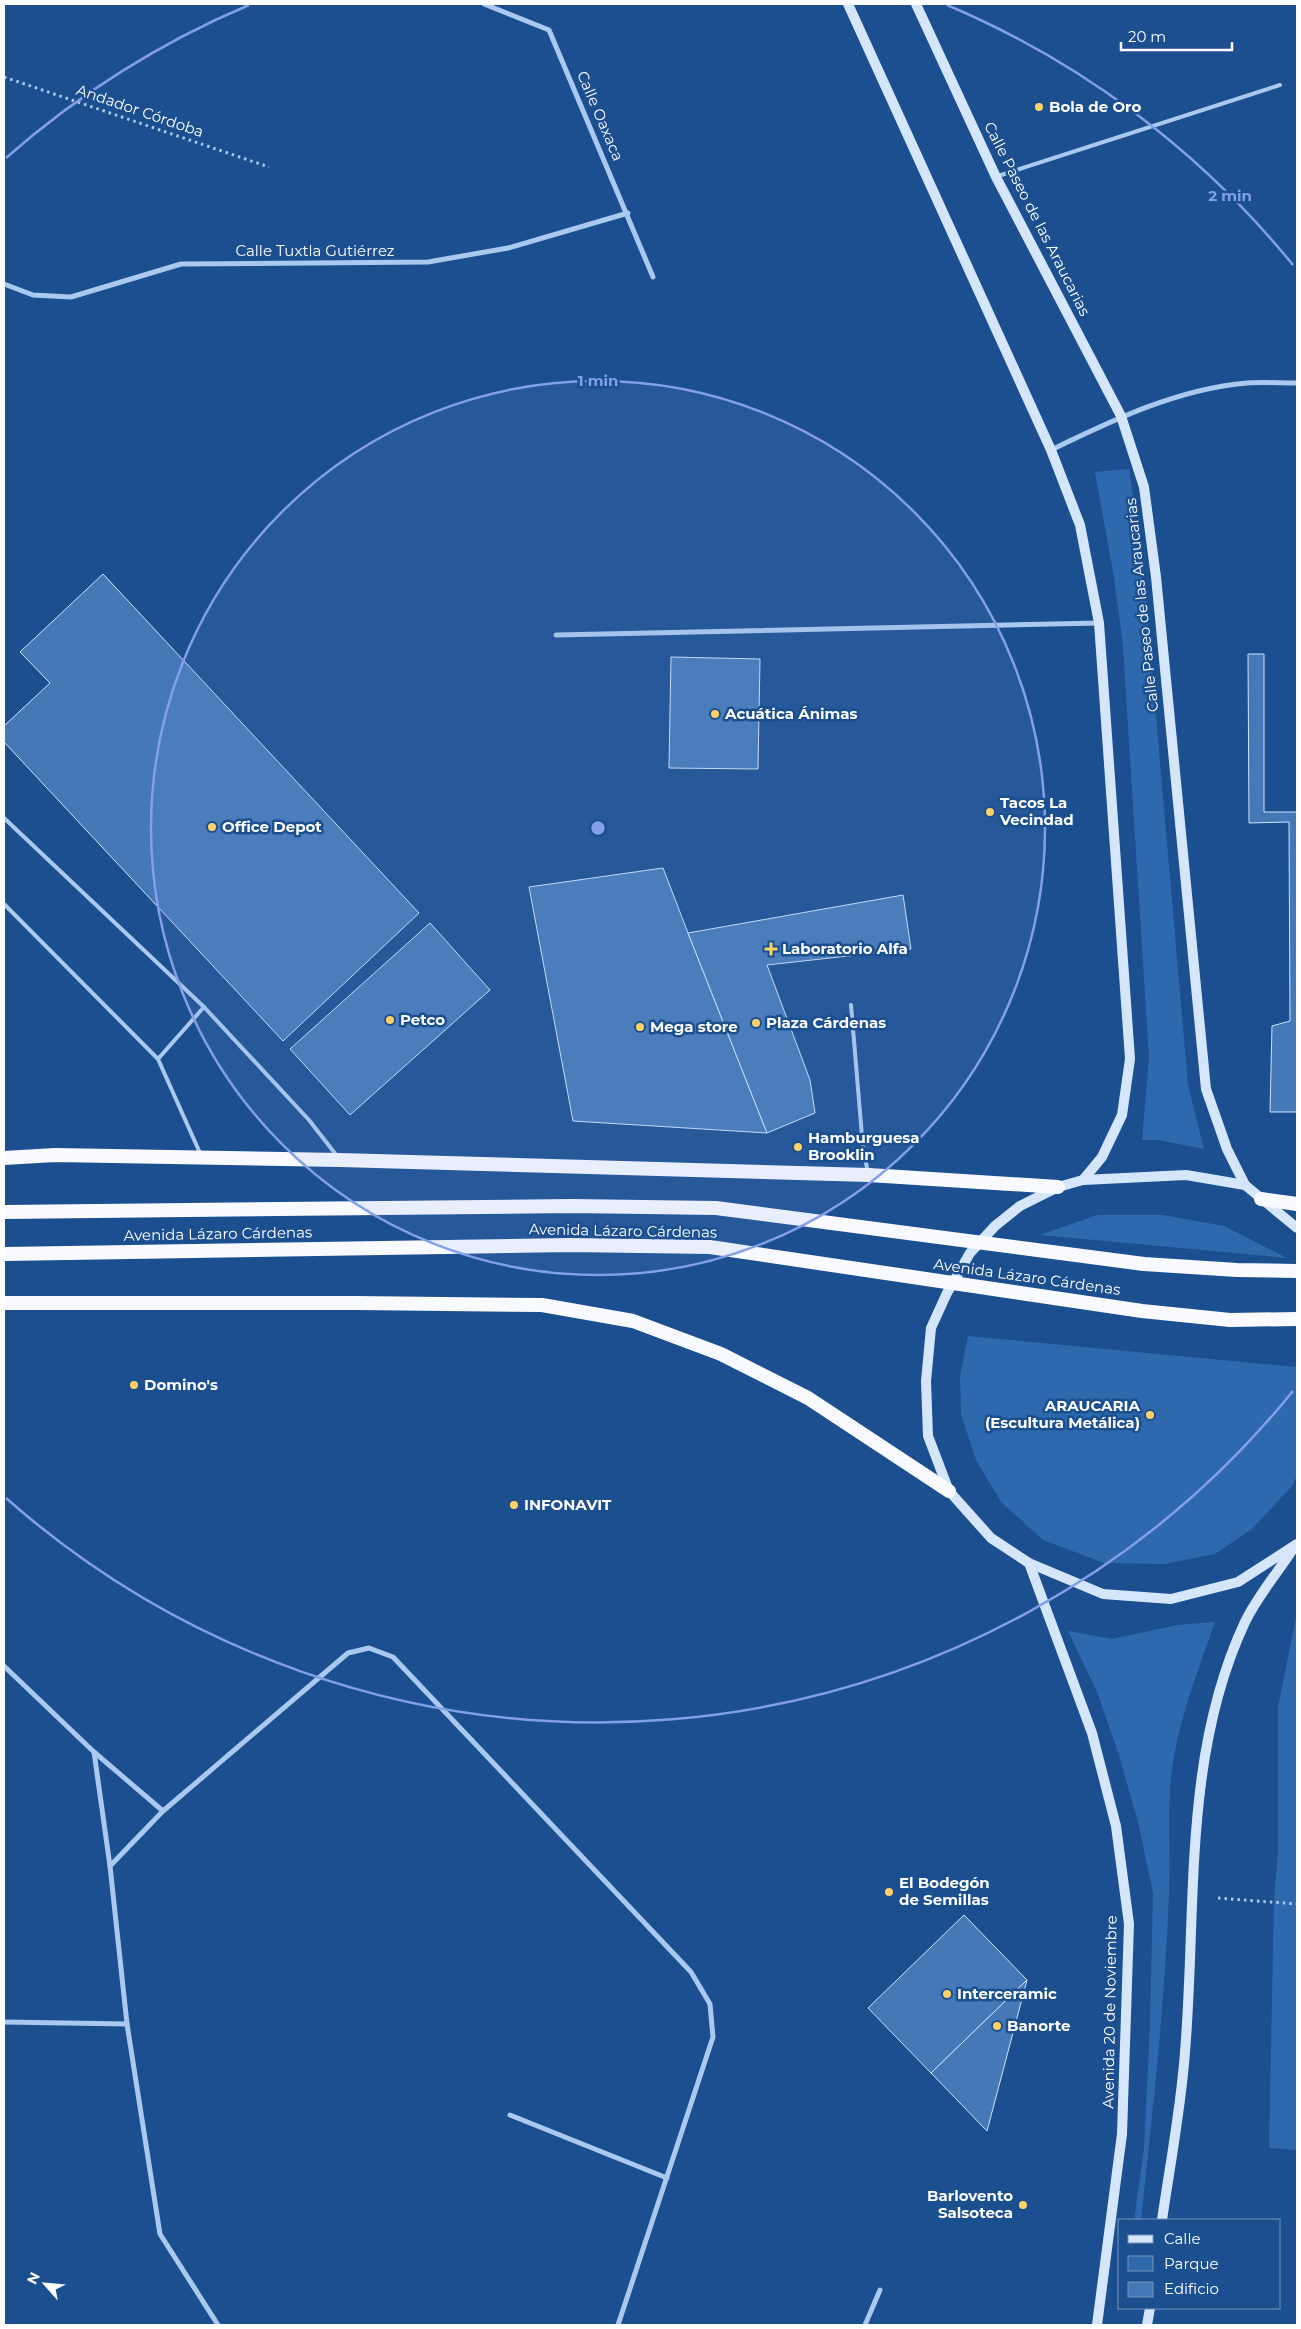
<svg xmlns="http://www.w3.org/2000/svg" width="1301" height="2329" font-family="Montserrat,sans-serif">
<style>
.green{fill:#2e69ad}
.building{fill:#4478b7;stroke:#cfe3fa}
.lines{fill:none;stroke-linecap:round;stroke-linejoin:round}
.path{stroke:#a9c9ee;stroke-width:3;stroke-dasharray:2.5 4;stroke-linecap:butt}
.service{stroke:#a9c9ee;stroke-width:4}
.minor{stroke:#a9c9ee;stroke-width:5}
.secondary{stroke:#d6e6fa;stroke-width:10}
.trunk{stroke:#f8faff;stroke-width:14}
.ring{fill:none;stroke:#839eea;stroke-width:2.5}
.poi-dot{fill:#ffd166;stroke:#1b4f8f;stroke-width:2}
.labels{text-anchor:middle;stroke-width:5;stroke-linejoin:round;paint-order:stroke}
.poi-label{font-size:15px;font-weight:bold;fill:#fff;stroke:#1b4f8f;text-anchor:start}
.street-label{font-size:15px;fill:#fff;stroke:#1b4f8f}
.centre{fill:#839eea;stroke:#1b4f8f;stroke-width:2.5}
.ring-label{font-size:15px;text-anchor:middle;font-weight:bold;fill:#839eea;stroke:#1b4f8f;stroke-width:5;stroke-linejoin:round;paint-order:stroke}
</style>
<rect width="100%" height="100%" fill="#1b4f8f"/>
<!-- green -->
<g class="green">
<polygon points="1129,469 1143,566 1188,1085 1204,1149 1158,1140 1142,1140 1149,1058 1123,647 1114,577 1095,472"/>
<polygon points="1097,1215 1163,1215 1224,1226 1287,1258 1040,1235"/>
<polygon points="968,1336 1297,1367 1297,1475 1293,1485 1252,1529 1215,1554 1164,1564 1104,1563 1043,1540 1001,1502 976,1460 961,1414 960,1376"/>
<polygon points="1297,1612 1297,2150 1269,2148 1274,1900 1278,1852 1278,1707"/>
<path d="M1215,1622C1200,1665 1182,1711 1174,1756C1166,1801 1171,1847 1169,1892C1165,2002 1153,2111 1141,2220H1134L1144,2148L1150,2024L1153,1893L1138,1822L1118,1752L1097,1692L1068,1631L1112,1639L1177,1625Z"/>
</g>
<!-- building -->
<g class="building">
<polygon points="103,574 419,913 283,1041 4,742 4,726 50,683 20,652"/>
<polygon points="1248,654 1264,654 1264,812 1297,812 1297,1112 1270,1112 1272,1026 1290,1021 1289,822 1249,823"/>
<polygon points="671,657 760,659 758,769 669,768"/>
<polygon points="663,868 688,933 767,1133 573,1121 529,887"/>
<polygon points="903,895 911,949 767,965 810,1080 815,1113 767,1133 688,933"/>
<polygon points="430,923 490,990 350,1115 290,1049"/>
<polygon points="964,1915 1027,1980 931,2073 868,2008"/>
<polygon points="1027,1980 987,2131 931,2073"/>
</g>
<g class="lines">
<!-- path -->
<g class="path">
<polyline points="4,77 269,167"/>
<polyline points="1218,1898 1297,1904"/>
</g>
<!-- service -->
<g class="service">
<polyline points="998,176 1280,85"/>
<polyline points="4,818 204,1007"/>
<polyline points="4,904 158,1059"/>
<polyline points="851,1005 863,1148 868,1173"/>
<polyline points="200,1153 158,1059 204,1007 309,1120 337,1156"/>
</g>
<!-- minor -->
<g class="minor">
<polyline points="484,4 549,30 653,277"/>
<polyline points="4,284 33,295 71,297 181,264 428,262 508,248 628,213"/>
<path d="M1051,450C1113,420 1177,389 1247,383C1264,382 1281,383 1297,383"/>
<polyline points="556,635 1099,623"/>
<polyline points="4,1666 94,1752 163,1811"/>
<polyline points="94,1752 110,1866 127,2024 160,2234 218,2325"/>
<polyline points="110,1866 163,1811 348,1653 369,1648 393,1657 691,1972 710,2004 713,2037 618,2325"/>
<polyline points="4,2022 127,2024"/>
<polyline points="510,2115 667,2178"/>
<polyline points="865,2325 880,2290"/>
</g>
<!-- secondary -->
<g class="secondary">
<polyline points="848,4 1051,450 1080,525 1099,623 1130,1059 1122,1115 1102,1157 1083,1180"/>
<polyline points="916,4 996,177 1121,416 1144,487 1156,577 1206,1089 1227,1149 1245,1185"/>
<polyline points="1297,1228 1245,1185 1186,1175 1083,1180 1058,1187 1020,1206 995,1226 970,1253 947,1293 931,1328 926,1381 928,1436 949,1491 991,1538 1029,1563 1103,1594 1171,1599 1238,1582 1297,1544"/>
<polyline points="1029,1563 1092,1733 1116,1826 1129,1924 1122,2134 1097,2325"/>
<path d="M1162,2220C1170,2165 1181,2108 1185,2052C1197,1909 1182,1756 1245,1622C1257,1597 1278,1572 1293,1549"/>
<polyline points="1147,2325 1150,2308"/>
</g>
<!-- trunk -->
<g class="trunk">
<polyline points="4,1158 55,1155 340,1160 869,1175 1058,1187"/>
<polyline points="1261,1199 1297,1204"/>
<polyline points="4,1212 571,1206 716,1208 1144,1264 1237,1270 1297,1271"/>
<polyline points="4,1254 570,1245 710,1247 1142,1311 1230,1320 1297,1319"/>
<polyline points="4,1303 356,1303 542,1305 633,1321 721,1354 808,1398 949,1491"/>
</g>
</g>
<!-- distance rings -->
<circle cx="598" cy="828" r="447" fill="#839eea" fill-opacity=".12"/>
<g class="ring">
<circle cx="598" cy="828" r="447"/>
<path d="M1293 1391A894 894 0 0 1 6 1498M6 158A894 894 0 0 1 249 5M947 5A894 894 0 0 1 1293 265"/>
</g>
<!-- markers -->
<g class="poi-dot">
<circle cx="1039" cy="107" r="5"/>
<circle cx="715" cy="714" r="5"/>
<circle cx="990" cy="812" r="5"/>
<circle cx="212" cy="827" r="5"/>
<path d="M768.5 941.5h5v5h5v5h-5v5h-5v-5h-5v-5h5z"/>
<circle cx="390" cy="1020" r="5"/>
<circle cx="756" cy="1023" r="5"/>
<circle cx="640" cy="1027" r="5"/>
<circle cx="798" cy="1147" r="5"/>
<circle cx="134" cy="1385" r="5"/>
<circle cx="1150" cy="1415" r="5"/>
<circle cx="514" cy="1505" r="5"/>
<circle cx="889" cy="1892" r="5"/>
<circle cx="947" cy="1994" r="5"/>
<circle cx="997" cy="2026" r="5"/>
<circle cx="1023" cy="2205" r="5"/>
</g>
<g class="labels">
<!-- poi labels -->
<g class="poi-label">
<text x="1049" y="112">Bola de Oro</text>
<text x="725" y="719">Acuática Ánimas</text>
<text x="1000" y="808">Tacos La<tspan x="1000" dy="17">Vecindad</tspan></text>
<text x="222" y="832">Office Depot</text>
<text x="782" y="954">Laboratorio Alfa</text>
<text x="400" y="1025">Petco</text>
<text x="766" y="1028">Plaza Cárdenas</text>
<text x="650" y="1032">Mega store</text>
<text x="808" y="1143">Hamburguesa<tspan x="808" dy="17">Brooklin</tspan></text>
<text x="144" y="1390">Domino's</text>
<text x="1140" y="1411" text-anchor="end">ARAUCARIA<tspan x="1140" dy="17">(Escultura Metálica)</tspan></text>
<text x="524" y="1510">INFONAVIT</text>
<text x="899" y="1888">El Bodegón<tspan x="899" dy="17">de Semillas</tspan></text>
<text x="957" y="1999">Interceramic</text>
<text x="1007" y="2031">Banorte</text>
<text x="1013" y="2201" text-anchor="end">Barlovento<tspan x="1013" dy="17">Salsoteca</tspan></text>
</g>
<!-- street labels -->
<g class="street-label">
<text transform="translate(140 111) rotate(19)" y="5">Andador Córdoba</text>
<text transform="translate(600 116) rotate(67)" y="5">Calle Oaxaca</text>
<text transform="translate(1037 219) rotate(63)" y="5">Calle Paseo de las Araucarias</text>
<text x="315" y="256">Calle Tuxtla Gutiérrez</text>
<text transform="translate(1142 605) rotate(-96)" y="5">Calle Paseo de las Araucarias</text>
<text transform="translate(623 1231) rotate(1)" y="5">Avenida Lázaro Cárdenas</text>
<text transform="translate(218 1234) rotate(-1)" y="5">Avenida Lázaro Cárdenas</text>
<text transform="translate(1027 1277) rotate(8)" y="5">Avenida Lázaro Cárdenas</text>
<text transform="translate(1110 2012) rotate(-89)" y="5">Avenida 20 de Noviembre</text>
</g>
</g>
<circle cx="598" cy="828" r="8" class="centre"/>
<g class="ring-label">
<text x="1230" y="201">2 min</text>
<text x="598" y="386">1 min</text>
</g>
<!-- border -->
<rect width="1301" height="2329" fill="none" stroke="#ffffff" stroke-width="10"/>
<!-- legend -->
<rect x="1118" y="2219" width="162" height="90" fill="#1b4f8f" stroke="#7695bc"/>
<rect x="1128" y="2235" width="25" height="8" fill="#d6e6fa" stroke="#7695bc"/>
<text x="1164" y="2244" font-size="15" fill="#ffffff">Calle</text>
<rect x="1128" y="2256" width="25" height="15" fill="#2e69ad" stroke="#7695bc"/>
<text x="1164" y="2269" font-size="15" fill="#ffffff">Parque</text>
<rect x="1128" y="2282" width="25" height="15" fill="#4478b7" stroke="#7695bc"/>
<text x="1164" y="2294" font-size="15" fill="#ffffff">Edificio</text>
<!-- north arrow -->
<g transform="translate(45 2284) rotate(297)" stroke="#1b4f8f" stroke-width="4" paint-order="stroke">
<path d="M0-4L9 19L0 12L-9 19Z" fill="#ffffff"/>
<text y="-8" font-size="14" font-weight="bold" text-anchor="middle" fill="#ffffff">N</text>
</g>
<!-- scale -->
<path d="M1121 42v8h111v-8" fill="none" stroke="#ffffff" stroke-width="2.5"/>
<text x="1128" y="42" font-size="15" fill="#ffffff" stroke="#1b4f8f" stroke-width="4" paint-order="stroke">20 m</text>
</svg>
